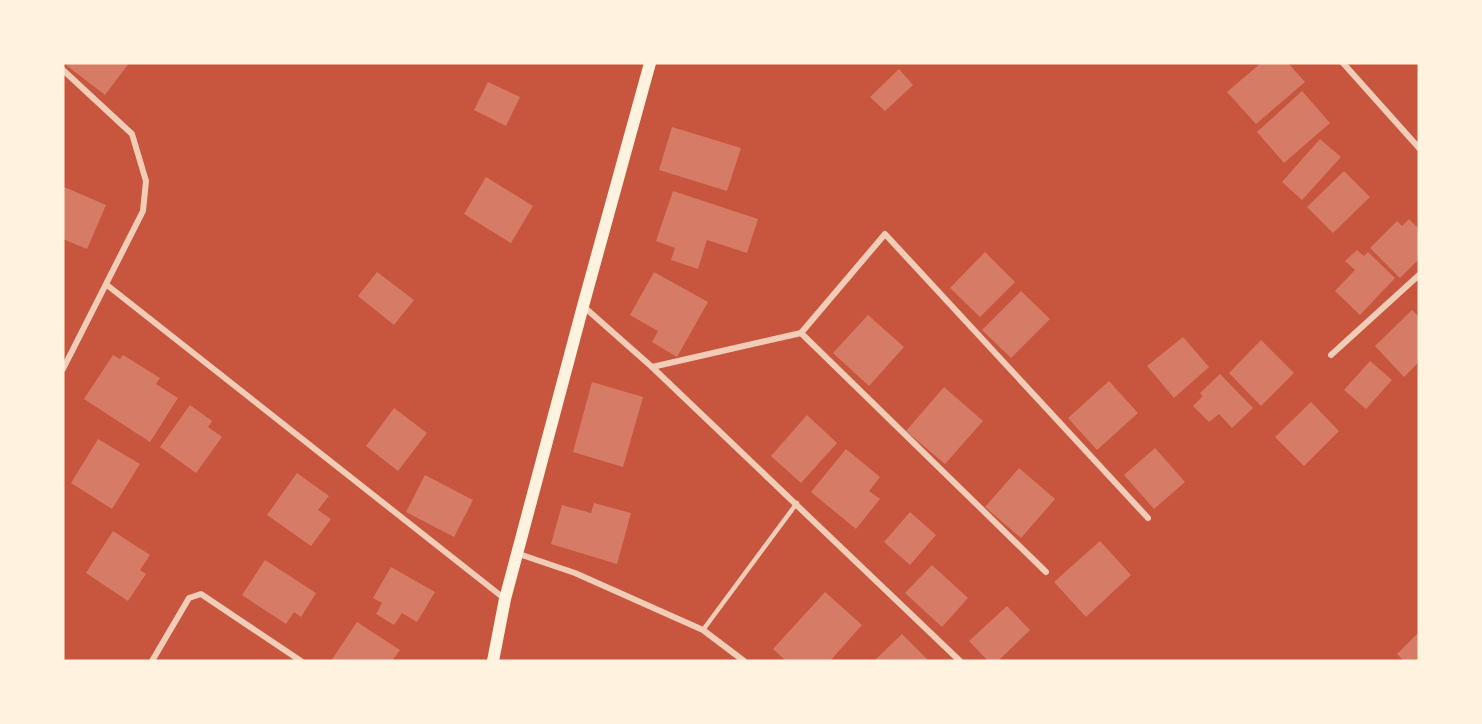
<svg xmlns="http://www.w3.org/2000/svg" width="1482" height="724" font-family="Figtree,sans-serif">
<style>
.building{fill:#d67c66}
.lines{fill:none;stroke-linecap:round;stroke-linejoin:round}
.service{stroke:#f1ccb7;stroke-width:4.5}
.minor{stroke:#f1ccb7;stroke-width:6}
.secondary{stroke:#fff3e0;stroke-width:12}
</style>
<rect width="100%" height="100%" fill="#c8553d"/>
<!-- building -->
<g class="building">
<polygon points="68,63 129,63 105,95 66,65"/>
<polygon points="1261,63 1288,63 1305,82 1256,124 1227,92"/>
<polygon points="899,69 913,85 885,111 870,97"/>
<polygon points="488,82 520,97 506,126 474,110"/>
<polygon points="1302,91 1330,123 1284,163 1257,132"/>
<polygon points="672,127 741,148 727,191 659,170"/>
<polygon points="1320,139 1341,157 1302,200 1282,182"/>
<polygon points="1344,171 1370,197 1333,233 1307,207"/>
<polygon points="486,177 533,206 511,243 464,214"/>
<polygon points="64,187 106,205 87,249 63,239"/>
<polygon points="673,191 758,219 747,253 707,240 698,269 671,260 675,248 656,241"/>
<polygon points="1409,219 1419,229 1419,259 1400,278 1370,248 1397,221 1402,226"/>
<polygon points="1357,250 1364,256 1368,252 1395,278 1360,315 1335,291 1355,270 1345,261"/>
<polygon points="985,252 1015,282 980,317 950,288"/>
<polygon points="377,272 414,300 394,325 358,296"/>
<polygon points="654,272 708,302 677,357 652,342 658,331 630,315"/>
<polygon points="1021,291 1050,319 1011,358 982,330"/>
<polygon points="1412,310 1419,317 1419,362 1404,377 1375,346"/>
<polygon points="868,315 904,347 869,386 833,353"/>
<polygon points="1183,337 1209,367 1174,398 1147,366"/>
<polygon points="1261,340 1294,373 1261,406 1229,373"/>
<polygon points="113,355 120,359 123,355 160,378 156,384 178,398 150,442 84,399"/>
<polygon points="1370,361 1392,380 1366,409 1344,390"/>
<polygon points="1220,374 1253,408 1232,428 1219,414 1209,422 1193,406 1203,396 1200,393"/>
<polygon points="1109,381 1138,413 1097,450 1068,418"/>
<polygon points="592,382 643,397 623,467 573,452"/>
<polygon points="944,387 983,421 945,464 906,431"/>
<polygon points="1311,402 1339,431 1304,466 1275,437"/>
<polygon points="190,405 212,421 208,427 222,437 196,473 160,447"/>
<polygon points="394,408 427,433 398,471 366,446"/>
<polygon points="807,415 837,443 801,483 771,456"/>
<polygon points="98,439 140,464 112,509 71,483"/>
<polygon points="1155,448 1185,482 1154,509 1124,475"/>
<polygon points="846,449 880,477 869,491 880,499 856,529 811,492"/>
<polygon points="1019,468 1055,499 1021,538 985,507"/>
<polygon points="297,473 329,496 318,510 331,519 311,546 267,515"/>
<polygon points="425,475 473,500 454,537 406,512"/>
<polygon points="594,503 631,513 617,564 551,544 562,505 591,513"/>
<polygon points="910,512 936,535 910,565 884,542"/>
<polygon points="113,531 150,555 140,570 146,574 128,601 86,573"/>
<polygon points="1100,541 1131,575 1086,617 1054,582"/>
<polygon points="265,560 316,593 301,617 294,612 286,624 242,595"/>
<polygon points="932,565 968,598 942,627 905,593"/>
<polygon points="391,567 435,592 417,622 402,613 394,625 376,614 382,603 373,598"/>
<polygon points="825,592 862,625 830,661 786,661 773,649"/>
<polygon points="1007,606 1030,630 998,661 988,661 969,641"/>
<polygon points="357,622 400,650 392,661 331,661"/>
<polygon points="1419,632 1419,661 1404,661 1397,654"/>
<polygon points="902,634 929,661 874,661"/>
</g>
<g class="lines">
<!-- service -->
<polyline class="service" points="703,630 797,503"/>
<!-- minor -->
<g class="minor">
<polyline points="1343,63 1419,148"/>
<polyline points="63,70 132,134 146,181 143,211 63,369"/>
<polyline points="107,285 505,599"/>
<polyline points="583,306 652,367 960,661"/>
<polyline points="801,333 1046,572"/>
<polyline points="1331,355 1419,275"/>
<polyline points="652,367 801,333 885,234 1148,518"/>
<polyline points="519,554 575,573 703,630 744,661"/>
<polyline points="152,661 189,598 201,594 301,661"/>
</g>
<!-- secondary -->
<polyline class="secondary" points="493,661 505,599 583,306 650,63"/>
</g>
<!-- border -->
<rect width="1482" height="724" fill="none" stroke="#fff3e0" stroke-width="129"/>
</svg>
